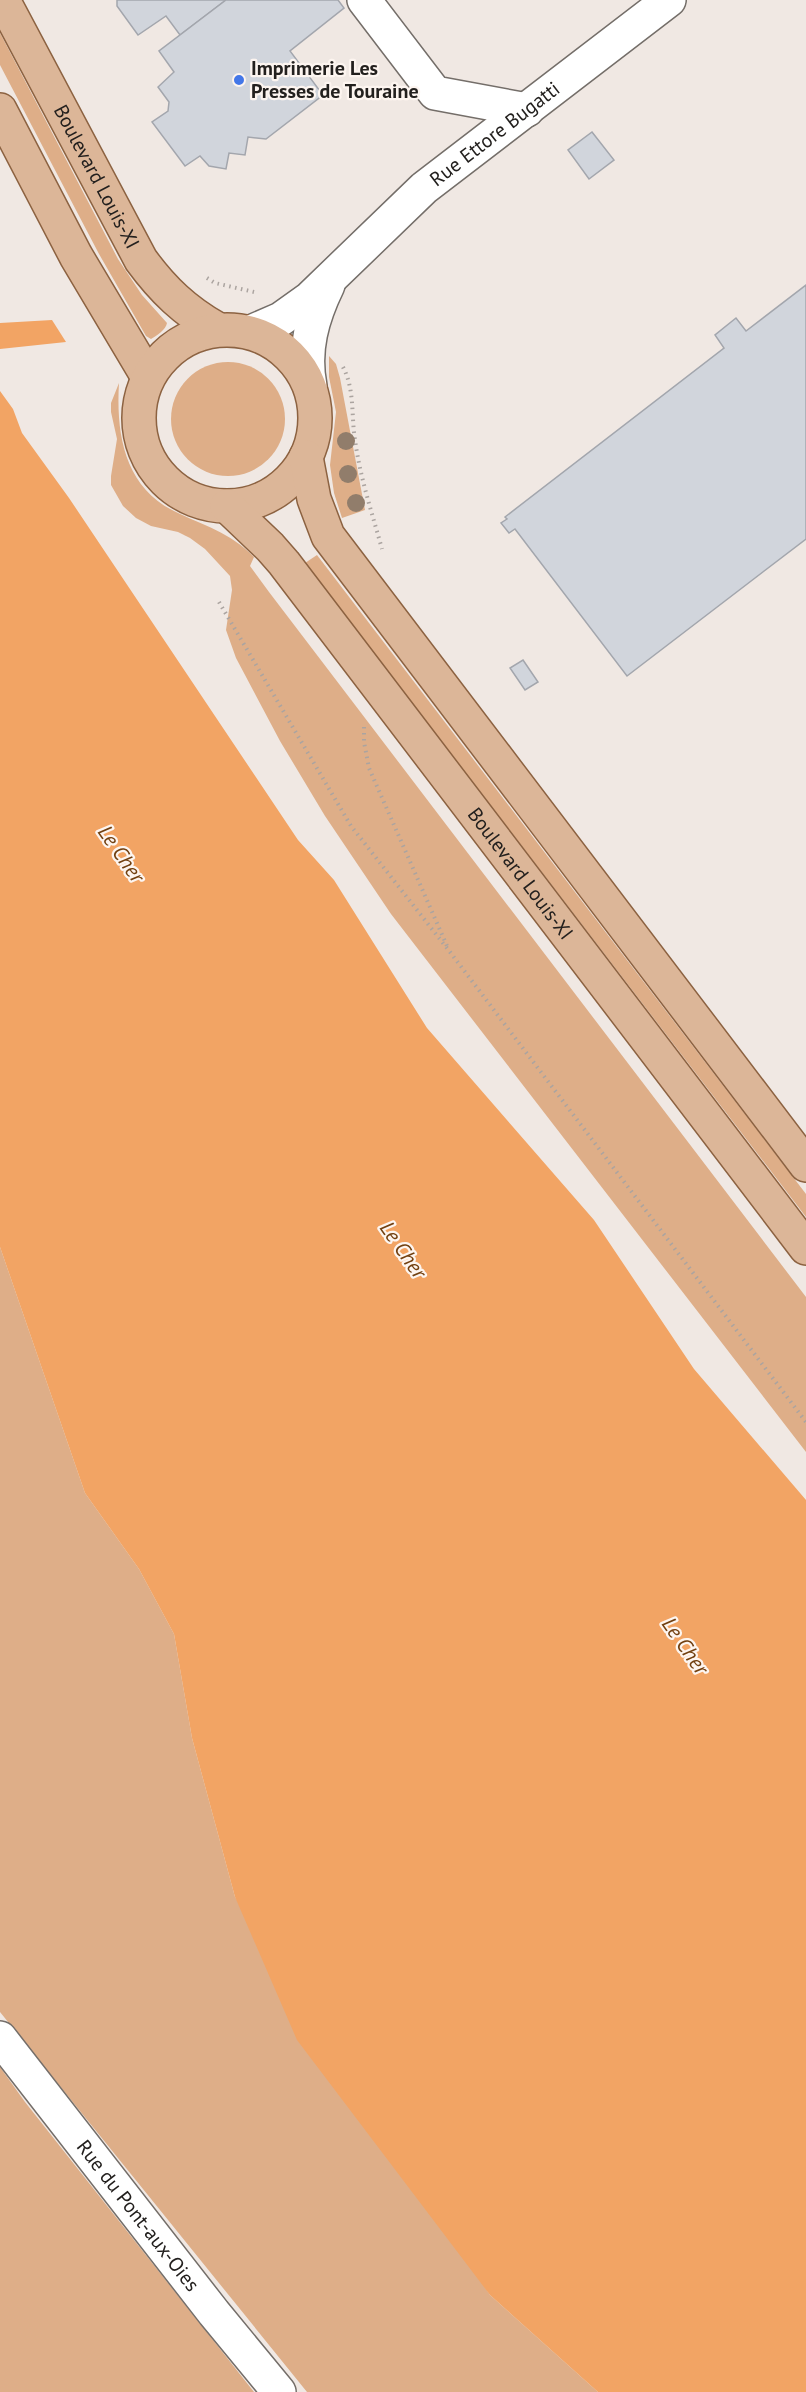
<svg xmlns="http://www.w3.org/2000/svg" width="806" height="2392" font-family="'PT Sans',sans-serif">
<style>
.green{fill:#deae88}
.water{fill:#f2a464}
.building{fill:#d1d5dc;stroke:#a3a6ad;stroke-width:1.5}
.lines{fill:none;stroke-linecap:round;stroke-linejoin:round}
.street-casing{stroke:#746e69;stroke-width:36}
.primary-casing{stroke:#8c6241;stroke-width:36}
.path{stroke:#aba4a0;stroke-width:4;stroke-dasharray:1.5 4.5;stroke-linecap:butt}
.street{stroke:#fff;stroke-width:33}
.primary{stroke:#dcb698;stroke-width:33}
.tree{fill:#917d6b}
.poi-dot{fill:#4377e8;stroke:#fdf5f0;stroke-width:2}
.labels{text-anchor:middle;stroke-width:4.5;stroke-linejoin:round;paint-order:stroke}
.poi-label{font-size:20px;font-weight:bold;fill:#23201e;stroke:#fdf5f0;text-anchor:start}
.street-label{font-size:20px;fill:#23201e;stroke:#fdf5f0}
.water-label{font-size:21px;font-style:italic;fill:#724010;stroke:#fdf5f0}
</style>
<rect width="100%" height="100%" fill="#f0e8e3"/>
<!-- green -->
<g class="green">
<path d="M0,33L118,259L142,295L167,323C166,330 156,336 151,339L146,336L99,254L0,65Z"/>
<polygon points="329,356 336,364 340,378 365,510 342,518 334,493 330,465 336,412 329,377"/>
<circle cx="228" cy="419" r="57"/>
<path d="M119,383C116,433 124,486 174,511C204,526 230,532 254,557L250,566L269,592L806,1297V1452L391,914L325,816L280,741L236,658L226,630L232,590L230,576L205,549L190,538L178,532L151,526L136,518L123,506L111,485V476L117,439L111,412V403Z"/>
<polygon points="317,555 806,1194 806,1217 305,563"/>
<polygon points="0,1247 85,1493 139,1569 174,1634 192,1738 235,1897 490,2295 598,2392 307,2392 0,2012"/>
<polygon points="0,2067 25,2102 254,2392 0,2392"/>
</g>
<!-- water -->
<g class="water">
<polygon points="52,320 66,342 0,349 0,323"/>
<polygon points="0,391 13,409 22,433 69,498 298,840 334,880 427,1028 594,1220 694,1369 806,1500 806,2392 598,2392 490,2295 297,2040 235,1897 192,1738 174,1634 139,1569 85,1493 0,1247"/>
</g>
<!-- building -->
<g class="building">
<polygon points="117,0 226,0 180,35 166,16 138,35 117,6"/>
<polygon points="226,0 338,0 344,8 290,51 323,95 266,139 248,137 245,155 229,153 226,169 209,166 200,156 185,166 152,122 168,111 169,102 158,87 174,72 159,51"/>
<polygon points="592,132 614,160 589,179 568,150"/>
<polygon points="806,285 806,539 627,676 515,529 509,533 501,523 507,519 505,517 724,348 715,335 736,318 746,331"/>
<polygon points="523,660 538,682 525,690 510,668"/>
</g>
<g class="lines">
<!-- street casing -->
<g class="street-casing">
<g id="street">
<polyline points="364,0 435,93 527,110"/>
<path id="s1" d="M251,332L281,319L309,299L424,188L669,0"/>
<path d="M310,386C303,350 312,318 328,285"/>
<path id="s2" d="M0,2038L214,2313L279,2392"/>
</g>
</g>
<!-- primary casing -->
<g class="primary-casing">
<g id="primary">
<path id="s3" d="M3,0L141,260C163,290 185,311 217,329"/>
<polyline points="0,110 76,256 148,377"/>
<circle cx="227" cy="418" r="88"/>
<polyline points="306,457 314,499 328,536 806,1165"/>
<path id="s4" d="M227,506L270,547L284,563L806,1248"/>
</g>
</g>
<!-- path -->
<g class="path">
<polyline points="207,278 215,283 254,292"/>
<path d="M343,367C355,390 351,415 355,440C360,477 372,513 382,549"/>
<polyline points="219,602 351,826 450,952 806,1422"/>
<polyline points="364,727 364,742 369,768 447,946"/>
</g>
<!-- street -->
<use href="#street" class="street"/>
<!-- primary -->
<use href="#primary" class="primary"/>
</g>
<!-- trees -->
<g class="tree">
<circle cx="346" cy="441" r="9"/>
<circle cx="348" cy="474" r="9"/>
<circle cx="356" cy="503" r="9"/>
</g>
<!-- markers -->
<circle class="poi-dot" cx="239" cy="80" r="6"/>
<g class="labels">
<!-- poi labels -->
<g class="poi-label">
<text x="251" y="75">Imprimerie Les<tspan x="251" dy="23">Presses de Touraine</tspan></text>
</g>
<!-- street labels -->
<g class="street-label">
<text dy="7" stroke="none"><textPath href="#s1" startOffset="316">Rue Ettore Bugatti</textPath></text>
<text dy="7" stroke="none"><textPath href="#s3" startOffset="200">Boulevard Louis-XI</textPath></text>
<text dy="7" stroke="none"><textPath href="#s4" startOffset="471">Boulevard Louis-XI</textPath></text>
<text dy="7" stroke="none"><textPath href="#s2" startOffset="225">Rue du Pont-aux-Oies</textPath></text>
</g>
<!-- water labels -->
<g class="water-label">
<text transform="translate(121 854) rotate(55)" y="7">Le Cher</text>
<text transform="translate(403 1250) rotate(55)" y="7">Le Cher</text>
<text transform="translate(685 1646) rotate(55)" y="7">Le Cher</text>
</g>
</g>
</svg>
